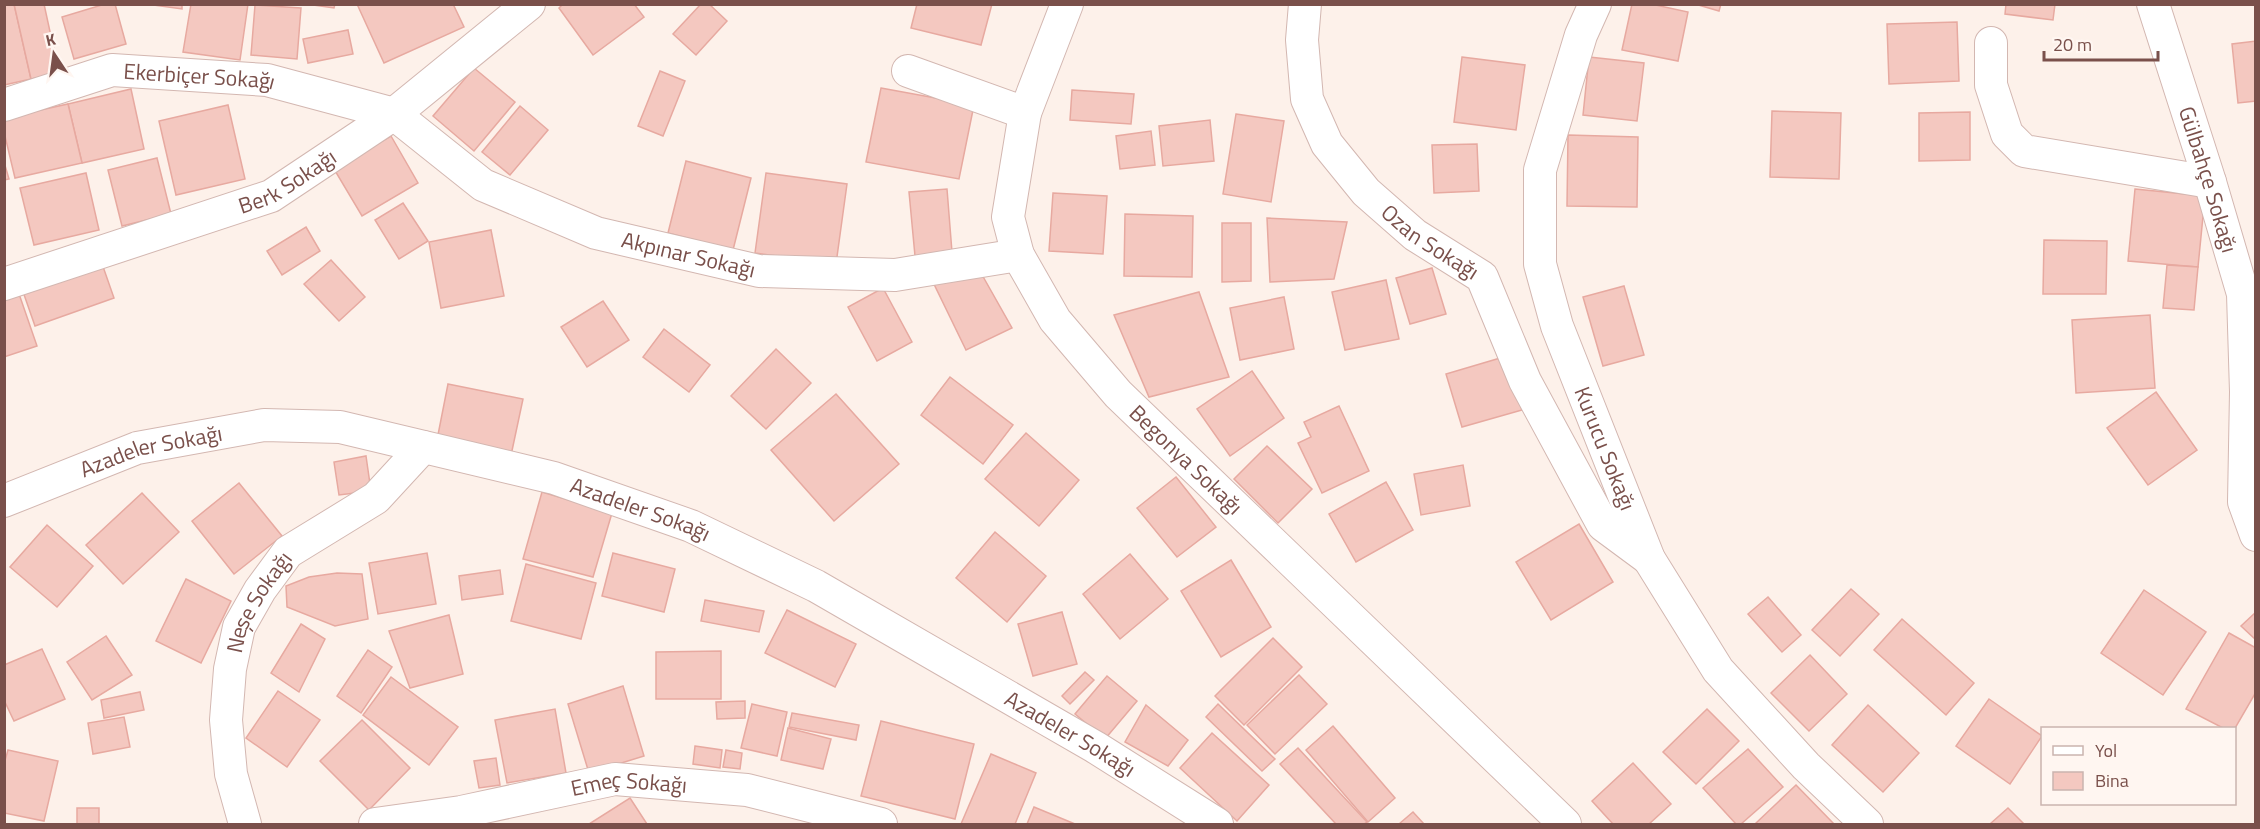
<svg xmlns="http://www.w3.org/2000/svg" width="2260" height="829" font-family="'Titillium Web',sans-serif">
<style>
.building{fill:#f4c8c0;stroke:#e7a9a0;stroke-width:1.5}
.lines{fill:none;stroke-linecap:round;stroke-linejoin:round}
.minor-casing{stroke:#d3b7b1;stroke-width:34}
.minor{stroke:#fff;stroke-width:32}
.labels{text-anchor:middle;stroke-width:4.5;stroke-linejoin:round;paint-order:stroke}
.street-label{font-size:22px;fill:#7a504b;stroke:#fff6f1}
</style>
<rect width="100%" height="100%" fill="#fdf1ea"/>
<!-- building -->
<g class="building">
<polygon points="4,4 14,4 31,79 4,85"/>
<polygon points="14,4 44,4 59,73 31,79"/>
<polygon points="105,4 115,4 126,44 74,59 62,17"/>
<polygon points="146,4 182,4 182,9"/>
<polygon points="191,4 248,4 240,60 183,52"/>
<polygon points="306,4 335,4 334,8"/>
<polygon points="357,4 453,4 464,27 384,63"/>
<polygon points="563,4 634,4 644,17 593,55 559,8"/>
<polygon points="701,4 709,4 727,21 696,55 673,34"/>
<polygon points="917,4 992,4 981,45 911,28"/>
<polygon points="1632,4 1651,4 1688,12 1678,61 1622,50"/>
<polygon points="1695,4 1721,4 1719,11"/>
<polygon points="2006,4 2055,4 2053,20 2005,14"/>
<polygon points="255,5 301,8 297,59 251,55"/>
<polygon points="1957,22 1959,81 1889,84 1887,24"/>
<polygon points="348,30 353,54 308,63 303,39"/>
<polygon points="2256,41 2256,101 2238,103 2232,44"/>
<polygon points="1462,57 1525,65 1516,130 1454,122"/>
<polygon points="1589,57 1644,63 1637,121 1583,115"/>
<polygon points="474,68 515,102 474,151 433,116"/>
<polygon points="660,71 685,81 663,136 638,126"/>
<polygon points="881,88 974,105 959,179 866,162"/>
<polygon points="131,89 144,149 82,163 68,104"/>
<polygon points="1072,90 1134,94 1131,124 1070,120"/>
<polygon points="68,104 82,163 15,178 4,132 4,118"/>
<polygon points="228,105 245,179 176,195 159,121"/>
<polygon points="520,106 548,130 510,175 482,152"/>
<polygon points="1772,111 1841,113 1839,179 1770,177"/>
<polygon points="1970,112 1970,160 1919,161 1919,113"/>
<polygon points="1236,114 1284,121 1271,202 1223,194"/>
<polygon points="1210,120 1214,161 1163,166 1159,126"/>
<polygon points="1151,131 1155,165 1120,169 1116,136"/>
<polygon points="1568,135 1638,137 1637,207 1567,206"/>
<polygon points="391,136 418,183 362,216 334,169"/>
<polygon points="1477,144 1479,191 1434,193 1432,145"/>
<polygon points="157,158 171,214 122,226 108,170"/>
<polygon points="686,161 751,178 733,250 668,233"/>
<polygon points="4,162 9,179 4,180"/>
<polygon points="86,173 99,230 34,245 20,188"/>
<polygon points="766,173 847,184 836,264 755,253"/>
<polygon points="947,189 952,252 915,256 909,192"/>
<polygon points="2135,189 2205,196 2198,267 2128,261"/>
<polygon points="1053,193 1107,196 1103,254 1049,251"/>
<polygon points="403,203 428,241 399,259 375,220"/>
<polygon points="1125,214 1193,216 1192,277 1124,276"/>
<polygon points="1267,218 1347,222 1334,279 1270,282"/>
<polygon points="1222,223 1251,223 1251,281 1222,282"/>
<polygon points="306,227 320,251 282,275 267,251"/>
<polygon points="491,230 504,296 441,308 429,242"/>
<polygon points="2044,240 2107,241 2106,294 2043,294"/>
<polygon points="100,258 114,298 35,326 21,286"/>
<polygon points="331,260 365,297 339,321 304,284"/>
<polygon points="2167,265 2198,267 2194,310 2163,308"/>
<polygon points="1432,268 1446,314 1410,324 1396,278"/>
<polygon points="981,273 1012,328 966,350 932,280"/>
<polygon points="1386,280 1399,339 1345,350 1332,292"/>
<polygon points="1624,286 1644,355 1603,366 1583,297"/>
<polygon points="17,288 37,346 4,357 4,293"/>
<polygon points="883,288 912,342 877,361 848,307"/>
<polygon points="1199,292 1229,377 1149,397 1114,315"/>
<polygon points="1284,297 1294,349 1240,360 1230,308"/>
<polygon points="603,301 629,340 587,367 561,327"/>
<polygon points="2150,315 2155,388 2076,393 2072,320"/>
<polygon points="664,329 710,365 689,392 643,357"/>
<polygon points="776,349 811,383 766,429 731,396"/>
<polygon points="1507,356 1522,410 1462,427 1446,374"/>
<polygon points="1252,371 1284,418 1230,456 1197,409"/>
<polygon points="950,377 1013,425 983,464 921,415"/>
<polygon points="448,384 523,399 510,460 436,445"/>
<polygon points="2156,392 2197,450 2148,485 2107,428"/>
<polygon points="836,394 899,464 834,521 771,450"/>
<polygon points="1339,406 1369,471 1322,493 1298,443 1311,437 1304,422"/>
<polygon points="1026,433 1079,480 1039,526 985,479"/>
<polygon points="1267,446 1312,489 1278,523 1234,479"/>
<polygon points="366,456 371,491 339,495 334,462"/>
<polygon points="1463,465 1470,506 1421,515 1414,474"/>
<polygon points="1176,477 1216,527 1177,557 1137,508"/>
<polygon points="1386,482 1413,530 1356,562 1329,514"/>
<polygon points="239,483 282,536 234,574 192,521"/>
<polygon points="542,492 612,513 593,577 523,559"/>
<polygon points="142,493 179,532 123,584 86,545"/>
<polygon points="1579,524 1613,582 1551,620 1516,562"/>
<polygon points="47,525 93,566 57,607 10,567"/>
<polygon points="995,532 1046,576 1007,622 956,578"/>
<polygon points="427,553 436,604 378,614 369,563"/>
<polygon points="613,553 675,569 664,612 602,596"/>
<polygon points="1130,554 1168,599 1120,639 1083,594"/>
<polygon points="1231,560 1271,627 1221,657 1181,591"/>
<polygon points="526,564 596,583 581,639 511,621"/>
<polygon points="500,570 503,594 462,600 459,576"/>
<polygon points="337,573 362,574 368,619 335,626 287,607 286,586 309,577"/>
<polygon points="186,579 231,601 201,663 156,641"/>
<polygon points="1851,589 1879,614 1840,656 1812,630"/>
<polygon points="2144,590 2206,632 2163,695 2101,653"/>
<polygon points="1768,597 1801,635 1782,652 1748,614"/>
<polygon points="705,600 764,611 759,632 701,621"/>
<polygon points="787,610 856,644 835,687 765,653"/>
<polygon points="1062,612 1077,664 1033,676 1018,624"/>
<polygon points="2256,612 2256,640 2241,626"/>
<polygon points="449,615 463,674 410,688 389,631"/>
<polygon points="1902,619 1974,683 1946,715 1874,650"/>
<polygon points="301,624 325,639 299,692 271,673"/>
<polygon points="2229,633 2256,648 2256,692 2234,730 2223,728 2186,709"/>
<polygon points="106,636 132,675 92,700 67,662"/>
<polygon points="1273,638 1302,667 1244,725 1215,696"/>
<polygon points="42,649 65,699 14,721 4,700 4,665"/>
<polygon points="368,650 392,667 361,713 337,696"/>
<polygon points="721,651 721,699 656,699 656,652"/>
<polygon points="1810,655 1847,694 1809,731 1771,693"/>
<polygon points="1085,672 1094,680 1070,704 1062,696"/>
<polygon points="1299,675 1327,704 1275,754 1247,725"/>
<polygon points="1107,676 1137,701 1105,739 1075,714"/>
<polygon points="391,677 458,727 429,765 363,715"/>
<polygon points="623,686 644,756 589,773 568,704"/>
<polygon points="278,691 320,720 287,767 246,738"/>
<polygon points="140,692 144,710 104,718 101,700"/>
<polygon points="1989,699 2042,736 2010,784 1956,746"/>
<polygon points="745,701 745,718 717,719 716,702"/>
<polygon points="752,704 787,712 777,756 741,748"/>
<polygon points="1218,704 1275,759 1262,771 1206,717"/>
<polygon points="1146,705 1188,740 1168,766 1125,742"/>
<polygon points="1868,705 1919,753 1883,792 1832,745"/>
<polygon points="555,709 566,773 507,783 495,720"/>
<polygon points="1707,709 1739,741 1696,784 1663,752"/>
<polygon points="792,713 859,725 856,740 789,727"/>
<polygon points="124,717 130,747 93,754 88,723"/>
<polygon points="362,720 410,768 369,810 320,761"/>
<polygon points="881,721 974,744 955,819 861,796"/>
<polygon points="1333,726 1395,798 1368,822 1306,750"/>
<polygon points="788,728 831,739 823,769 781,760"/>
<polygon points="1212,733 1269,785 1237,821 1180,768"/>
<polygon points="695,746 722,750 720,768 693,764"/>
<polygon points="1298,748 1367,822 1364,824 1336,824 1280,764"/>
<polygon points="1748,749 1783,787 1741,824 1736,824 1703,788"/>
<polygon points="8,750 58,761 44,821 4,813 4,764"/>
<polygon points="726,750 742,753 740,769 723,767"/>
<polygon points="991,754 1036,773 1015,824 961,824"/>
<polygon points="496,758 500,785 479,788 474,761"/>
<polygon points="1633,763 1671,804 1649,824 1613,824 1592,801"/>
<polygon points="1796,785 1834,824 1755,824"/>
<polygon points="630,798 647,824 589,824"/>
<polygon points="1034,807 1075,824 1027,824"/>
<rect x="77" y="808" width="22" height="16"/>
<polygon points="2008,808 2024,824 1990,824"/>
<polygon points="1413,812 1424,824 1399,824"/>
</g>
<g class="lines">
<!-- minor casing -->
<g class="minor-casing">
<g id="minor">
<path id="s1" d="M1067,4L1025,113L1008,217L1018,255L1055,320L1118,394L1565,824"/>
<path id="s2" d="M1305,4L1302,40L1307,99L1327,144L1366,192L1415,235L1482,277L1525,381L1603,525L1649,559"/>
<path id="s3" d="M1595,4L1581,35L1540,170V264L1557,326L1649,559L1718,670L1806,766L1867,824"/>
<path id="s4" d="M2153,4L2210,182L2243,294L2246,392L2244,502L2256,535"/>
<polyline points="1991,43 1991,85 2007,134 2024,151 2210,182"/>
<polyline points="908,71 1025,113"/>
<path id="s5" d="M4,105L112,70L267,80L394,114L483,185L596,233L759,271L895,275L1018,255"/>
<path id="s6" d="M4,284L271,196L394,114L529,4"/>
<path id="s7" d="M4,501L137,448L264,425L340,427L554,478L691,526L816,586L1095,747L1217,824"/>
<path id="s8" d="M245,824L231,774L226,720L230,669L239,627L260,590L288,552L376,498L423,447"/>
<path id="s9" d="M375,824L461,812L615,779L747,790L881,824"/>
</g>
</g>
<!-- minor -->
<use href="#minor" class="minor"/>
</g>
<g class="labels">
<!-- street labels -->
<g class="street-label">
<text dy="8" stroke="none"><textPath href="#s5" startOffset="201">Ekerbiçer Sokağı</textPath></text>
<text dy="8" stroke="none"><textPath href="#s6" startOffset="302">Berk Sokağı</textPath></text>
<text dy="8" stroke="none"><textPath href="#s4" startOffset="184">Gülbahçe Sokağı</textPath></text>
<text dy="8" stroke="none"><textPath href="#s2" startOffset="288">Ozan Sokağı</textPath></text>
<text dy="8" stroke="none"><textPath href="#s5" startOffset="732">Akpınar Sokağı</textPath></text>
<text dy="8" stroke="none"><textPath href="#s3" startOffset="465">Kurucu Sokağı</textPath></text>
<text dy="8" stroke="none"><textPath href="#s7" startOffset="156">Azadeler Sokağı</textPath></text>
<text dy="8" stroke="none"><textPath href="#s1" startOffset="528">Begonya Sokağı</textPath></text>
<text dy="8" stroke="none"><textPath href="#s7" startOffset="660">Azadeler Sokağı</textPath></text>
<text dy="8" stroke="none"><textPath href="#s8" startOffset="231">Neşe Sokağı</textPath></text>
<text dy="8" stroke="none"><textPath href="#s7" startOffset="1146">Azadeler Sokağı</textPath></text>
<text dy="8" stroke="none"><textPath href="#s9" startOffset="258">Emeç Sokağı</textPath></text>
</g>
</g>
<!-- border -->
<rect width="2260" height="829" fill="none" stroke="#7a504b" stroke-width="12"/>
<!-- legend -->
<rect x="2041" y="727" width="195" height="78" fill="#fff6f1" stroke="#cab4af" stroke-width="1.5"/>
<rect x="2053" y="746" width="30" height="9" fill="#ffffff" stroke="#cab4af" stroke-width="1.5"/>
<text x="2095" y="757" font-size="18" fill="#7a504b">Yol</text>
<rect x="2053" y="772" width="30" height="18" fill="#f4c8c0" stroke="#cab4af" stroke-width="1.5"/>
<text x="2095" y="787" font-size="18" fill="#7a504b">Bina</text>
<!-- north arrow -->
<g transform="translate(54 54) rotate(347)" stroke="#fff6f1" stroke-width="4.5" paint-order="stroke">
<path d="M0-4.5L10 22L0 15L-10 22Z" fill="#7a504b"/>
<text y="-9" font-size="16" font-weight="bold" text-anchor="middle" fill="#7a504b">K</text>
</g>
<!-- scale -->
<path d="M2044 51v9h114v-9" fill="none" stroke="#7a504b" stroke-width="3"/>
<text x="2053" y="51" font-size="18" fill="#7a504b" stroke="#fff6f1" stroke-width="4.5" paint-order="stroke">20 m</text>
</svg>
